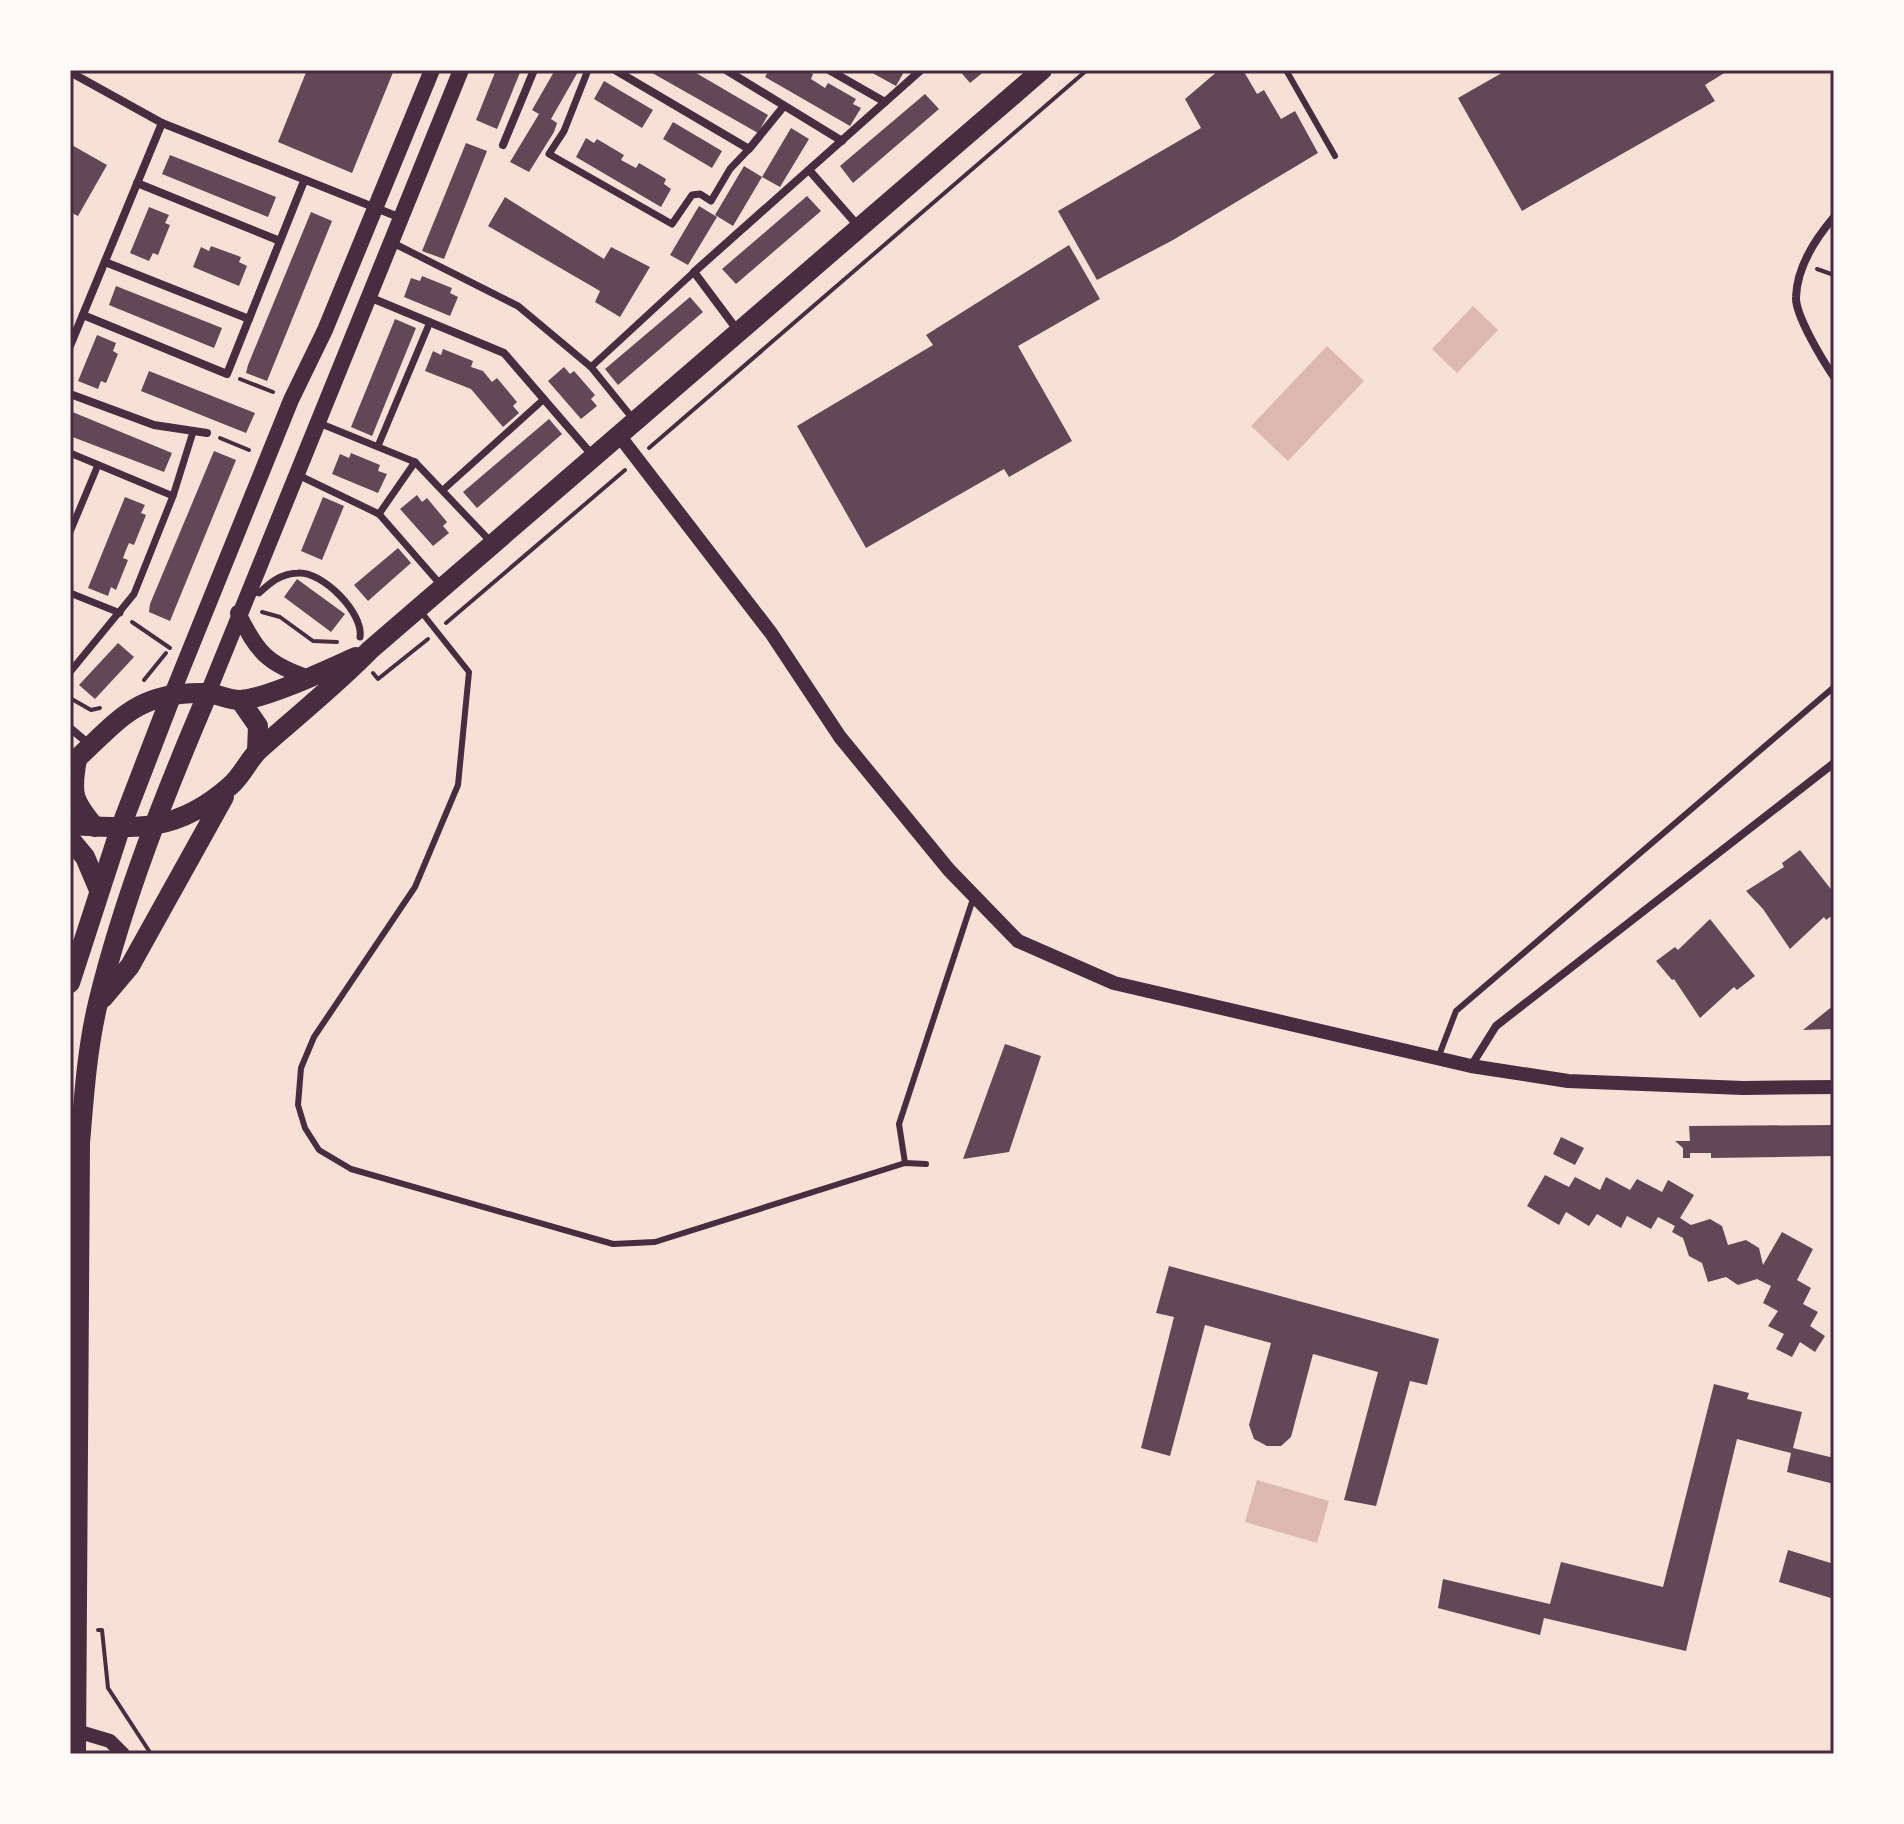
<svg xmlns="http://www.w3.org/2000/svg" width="1904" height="1824" font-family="'Alegreya Sans',sans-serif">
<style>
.water{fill:#dcb8b0}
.building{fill:#644757}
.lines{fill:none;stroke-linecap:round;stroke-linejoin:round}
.path{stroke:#4a2c40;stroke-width:4}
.service{stroke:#4a2c40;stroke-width:6}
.pedestrian{stroke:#4a2c40;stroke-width:7}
.minor{stroke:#4a2c40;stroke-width:8}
.tertiary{stroke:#4a2c40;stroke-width:14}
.secondary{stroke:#4a2c40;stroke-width:16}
.primary{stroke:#4a2c40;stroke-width:20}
.neatline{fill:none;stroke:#4a2c40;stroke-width:3}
</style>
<rect width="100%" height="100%" fill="#f7e1d7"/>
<!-- water -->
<g class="water">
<polygon points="1473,306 1498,330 1457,373 1432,349"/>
<polygon points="1327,346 1364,381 1288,461 1251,426"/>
<polygon points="1257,1480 1329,1501 1317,1543 1245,1522"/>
</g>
<!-- building -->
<g class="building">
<polygon points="307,70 394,70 352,173 278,142"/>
<polygon points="496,70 521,70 497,129 476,120"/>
<polygon points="555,70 579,70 551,119 557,123 554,132 529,172 510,162 539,114 532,110"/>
<polygon points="647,70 691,70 768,115 758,133"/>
<polygon points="769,70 806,70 813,74 811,79 825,88 828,83 856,99 853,104 861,108 850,126 765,77"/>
<polygon points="867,70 905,70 896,86"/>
<polygon points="959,70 986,70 970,83"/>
<polygon points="1219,70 1243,70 1257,94 1264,90 1281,119 1295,111 1318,153 1173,240 1097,280 1058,211 1201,128 1185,99"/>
<polygon points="1507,70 1729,70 1705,85 1715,101 1522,211 1458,98"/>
<polygon points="604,81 653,110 642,128 594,99"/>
<polygon points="925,94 939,109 853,183 840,166"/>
<polygon points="673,122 722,151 712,168 663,139"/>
<polygon points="791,128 809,139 780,187 762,177 733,226 715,215 744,166 762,177"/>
<polygon points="586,138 594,143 597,139 624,155 621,160 636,168 639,163 666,179 664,184 671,189 661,207 576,157"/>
<polygon points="466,143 487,151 444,259 422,251"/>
<polygon points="70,144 107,165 78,216 70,212"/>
<polygon points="170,155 276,197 268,217 162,174"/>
<polygon points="807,196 821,211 736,284 722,269"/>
<polygon points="505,197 604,259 611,247 650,267 620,317 595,302 600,291 488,226"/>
<polygon points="699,206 717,217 688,265 670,255"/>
<polygon points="149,207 169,215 165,223 170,225 158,255 153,253 149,261 130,253"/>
<polygon points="311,212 332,221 267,381 246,373 248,365"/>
<polygon points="1069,245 1100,299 1018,346 1072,441 1009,477 1004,469 866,548 797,426 933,345 926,335"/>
<polygon points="211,246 241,257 239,262 247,266 239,286 193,267 201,247 209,251"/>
<polygon points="422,276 452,288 450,293 458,297 450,316 404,297 411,278 420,281"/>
<polygon points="116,286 222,328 214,348 109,305"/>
<polygon points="690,297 703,312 618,385 605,369"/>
<polygon points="395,319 416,328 372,436 351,427"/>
<polygon points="97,335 116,343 113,351 118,354 106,383 101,381 98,389 78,381"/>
<polygon points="443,349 473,361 471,367 483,371 492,382 497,378 517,402 513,406 519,413 503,427 471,389 425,371 433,351 441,355"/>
<polygon points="564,367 570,374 574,371 595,395 591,399 597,406 581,419 548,381"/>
<polygon points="149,371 255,413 246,433 141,391"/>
<polygon points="70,411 172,453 164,472 70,436"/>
<polygon points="549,419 562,434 477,508 463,492"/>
<polygon points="214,451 236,460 170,621 149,612 150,604"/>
<polygon points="351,453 380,465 378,471 387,474 378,493 332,474 340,454 349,458"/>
<polygon points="417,495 422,502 427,498 447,522 443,526 449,533 433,546 400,509"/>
<polygon points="125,497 145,505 141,513 146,515 134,545 129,543 126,550 123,558 128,560 116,590 111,587 108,596 88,588"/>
<polygon points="323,497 344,506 322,560 301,551"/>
<polygon points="398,548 411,563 368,601 354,585"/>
<polygon points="297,579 345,614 331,632 284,597"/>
<polygon points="118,643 134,657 95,699 79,685"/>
<polygon points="1800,850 1834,893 1834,914 1826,920 1824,917 1790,949 1763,909 1746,891 1784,867 1782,863"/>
<polygon points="1710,919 1755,976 1737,990 1734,987 1700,1018 1674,979 1672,980 1656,961 1675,947 1678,950"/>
<polygon points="1834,1005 1834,1029 1803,1030"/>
<polygon points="1005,1044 1041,1056 1009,1152 963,1159"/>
<polygon points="1834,1125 1834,1156 1711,1158 1711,1153 1690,1153 1690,1158 1683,1158 1683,1148 1675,1141 1690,1141 1689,1126"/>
<polygon points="1561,1137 1584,1148 1575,1165 1553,1154"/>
<polygon points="1545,1175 1569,1187 1575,1177 1600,1190 1606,1177 1630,1190 1637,1179 1662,1192 1668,1180 1694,1195 1680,1218 1691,1225 1710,1219 1722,1226 1728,1245 1746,1240 1759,1248 1763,1265 1782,1232 1813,1249 1797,1280 1811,1288 1803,1304 1818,1312 1810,1326 1825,1336 1815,1352 1800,1342 1792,1357 1776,1349 1784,1334 1768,1326 1778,1311 1763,1303 1771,1286 1757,1279 1738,1285 1726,1277 1708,1282 1702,1263 1689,1256 1683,1238 1672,1232 1675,1226 1658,1217 1651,1229 1627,1216 1621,1228 1597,1214 1589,1226 1566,1212 1559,1225 1527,1206"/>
<polygon points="1169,1266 1439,1339 1427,1385 1410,1381 1376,1506 1344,1500 1378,1372 1313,1354 1291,1437 1281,1446 1267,1446 1254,1439 1249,1425 1271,1343 1205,1325 1170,1456 1141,1448 1174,1317 1156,1313"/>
<polygon points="1714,1384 1749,1393 1747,1399 1802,1412 1793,1448 1834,1458 1834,1484 1787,1472 1791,1453 1737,1439 1686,1651 1544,1618 1540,1635 1438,1608 1443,1579 1550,1604 1561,1562 1663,1587"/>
<polygon points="1788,1550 1834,1564 1834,1599 1779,1582"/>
</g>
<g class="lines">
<!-- path -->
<g class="path">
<polyline points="1817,269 1834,275"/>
<polyline points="240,379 273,392"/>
<polyline points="220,438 249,450"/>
<polyline points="649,448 1087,70"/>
<polyline points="262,612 280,617 313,641 337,642"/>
<polyline points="132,622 170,648"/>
<polyline points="446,623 625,470"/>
<polyline points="373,673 378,679 428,639"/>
<polyline points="144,680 166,653"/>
<polyline points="70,698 91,710 100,708"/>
<polyline points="98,1630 102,1630 108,1688 151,1754"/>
</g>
<!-- service -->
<g class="service">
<polyline points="1286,70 1335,156"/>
<polyline points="422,613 469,672 458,785 415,887 314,1037 301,1068 298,1105 305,1128 319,1150 351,1169 613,1244 655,1242 905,1163 926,1164"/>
<polyline points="1438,1058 1456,1011 1834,687"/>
<polyline points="905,1163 899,1124 973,899"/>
</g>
<!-- pedestrian -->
<g class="pedestrian">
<polyline points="588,70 564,131 549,154 672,224 692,195 700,194 711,201 730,169 749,149"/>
<polyline points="393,243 518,306 591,367 634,420"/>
<polyline points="591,367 694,272"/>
<polyline points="319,423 415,462 492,543"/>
<polyline points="378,446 430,322"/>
<polyline points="70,453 173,496"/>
<polyline points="298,475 379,514 440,584"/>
<polyline points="443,490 544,399"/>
<polyline points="379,514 415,462"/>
<polyline points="70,532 98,465"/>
<path d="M250,590L259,593C271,582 280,574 298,573C322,571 364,613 360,637"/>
<polyline points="70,593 120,613"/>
<polyline points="70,672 134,594 173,496 193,432"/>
</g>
<!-- minor -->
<g class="minor">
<polyline points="615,70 749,149 784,106"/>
<polyline points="726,70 842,141"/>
<polyline points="829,70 885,102"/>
<polyline points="70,72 162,123 401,218"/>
<polyline points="503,145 534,70"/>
<polyline points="809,170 859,227"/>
<polyline points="137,183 280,241"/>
<path d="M1834,217C1816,238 1797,267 1796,297C1795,315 1823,361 1834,377"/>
<polyline points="105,262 249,319"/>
<polyline points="369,297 504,353 593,456"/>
<polyline points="83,315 227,374 304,181"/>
<polyline points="738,331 694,272 921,70"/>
<polyline points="70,346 162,123"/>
<polyline points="70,394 154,425 207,433"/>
<polyline points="70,728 89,744"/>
<polyline points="1471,1066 1496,1026 1834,763"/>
</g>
<!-- tertiary -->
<g class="tertiary">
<polyline points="618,434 771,633 840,737 949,870 1018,941 1114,983 1471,1066 1568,1081 1743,1088 1834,1087"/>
<polyline points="70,1729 110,1741 123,1754"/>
</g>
<!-- secondary -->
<g class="secondary">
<path d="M238,613C257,652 267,664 309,678"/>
<polyline points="208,693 461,70"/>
<polyline points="172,694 291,400 325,330 432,70"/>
</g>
<!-- primary -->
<g class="primary">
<polyline points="240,700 258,726 257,751"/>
<path d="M77,759C71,793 72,800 95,827"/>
<path d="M70,765C117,723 134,691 205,693C217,693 229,701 241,700C268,698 329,669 356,657"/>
<path d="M70,825C136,829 177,833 230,786C243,775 249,758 261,748C298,715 336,685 370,650L1042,70"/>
<polyline points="70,839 85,857 99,890"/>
<polyline points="70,983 120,829 172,694"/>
<polyline points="103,998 130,966 224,797"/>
<path d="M76,1754L80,1143C84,1096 87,1049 98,1003C124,896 165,794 208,693"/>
</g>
</g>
<!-- border -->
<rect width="1904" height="1824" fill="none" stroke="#fffaf5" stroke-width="144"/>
<rect x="72" y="72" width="1760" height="1680" class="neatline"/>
</svg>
